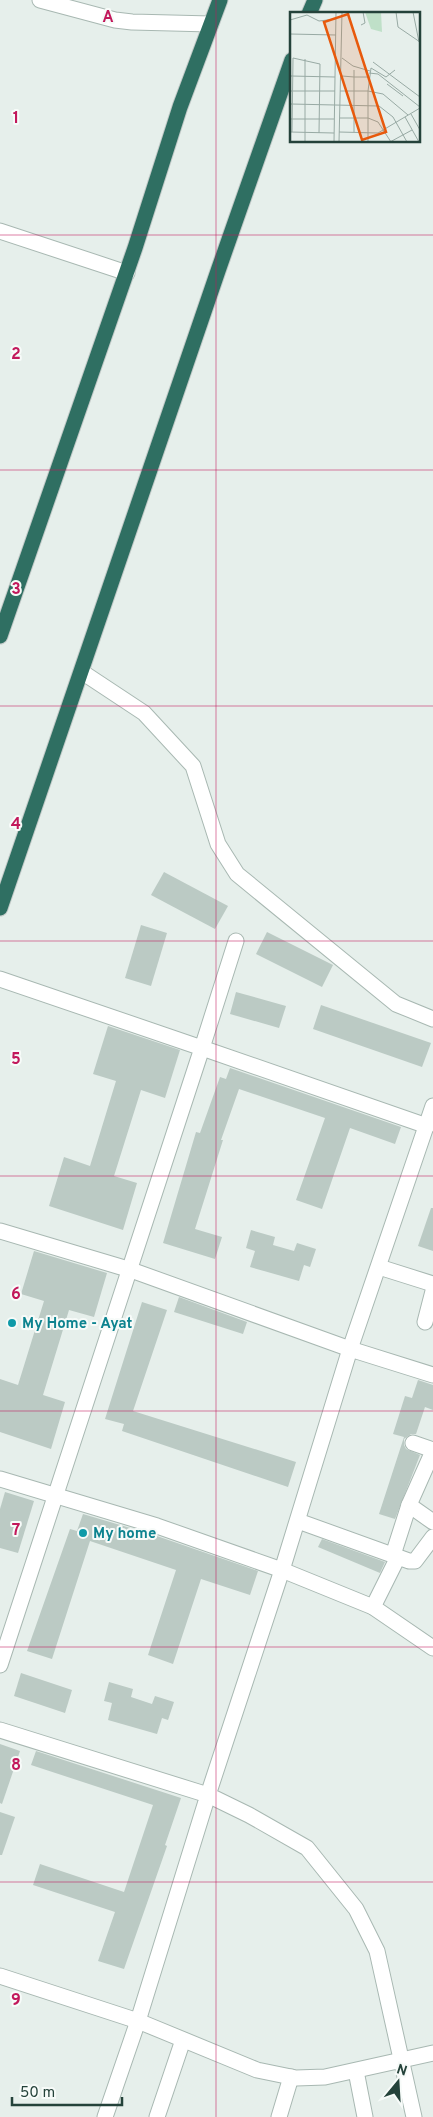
<svg xmlns="http://www.w3.org/2000/svg" width="433" height="2117" font-family="Overpass,sans-serif">
<style>
.building{fill:#bbcac4}
.lines{fill:none;stroke-linecap:round;stroke-linejoin:round}
.minor-casing{stroke:#a8b8b2;stroke-width:17}
.highway-casing{stroke:#c2cac8;stroke-width:17}
.minor{stroke:#fff;stroke-width:15}
.highway{stroke:#2f6f62;stroke-width:15}
.grid{fill:none;stroke:#c2185b;stroke-width:1;stroke-opacity:0.55}
.culture-dot{fill:#0f9aa8;stroke:#f7fbf9;stroke-width:2}
.labels{text-anchor:middle;stroke-width:4;stroke-linejoin:round;paint-order:stroke}
.culture-label{font-size:15px;font-weight:bold;fill:#0d838f;stroke:#f7fbf9;text-anchor:start}
.inset-road{fill:none;stroke:#98aaa4;stroke-width:1}
.view{fill:#e8590c;fill-opacity:0.15;stroke:#e8590c;stroke-width:2.5}
.inset-edge{fill:none;stroke:#24423a;stroke-width:2.5}
.grid-label{font-size:16px;text-anchor:middle;font-weight:bold;fill:#c2185b;stroke:#f7fbf9;stroke-width:4;stroke-linejoin:round;paint-order:stroke}
</style>
<rect width="100%" height="100%" fill="#e6efeb"/>
<!-- building -->
<g class="building">
<polygon points="164,872 228,906 215,929 151,895"/>
<polygon points="141,925 167,933 151,986 125,978"/>
<polygon points="267,932 333,965 322,987 256,954"/>
<polygon points="236,992 286,1006 279,1028 230,1014"/>
<polygon points="321,1005 431,1043 422,1067 313,1029"/>
<polygon points="108,1026 180,1050 165,1098 141,1090 114,1176 137,1183 123,1230 49,1206 64,1157 90,1166 116,1081 93,1074"/>
<polygon points="230,1068 401,1127 395,1144 350,1128 322,1209 296,1200 325,1118 239,1089 221,1140 223,1140 195,1229 222,1237 215,1259 163,1243 196,1132 200,1133 220,1077 226,1079"/>
<polygon points="431,1208 433,1208 433,1251 418,1246"/>
<polygon points="251,1230 275,1237 273,1245 294,1251 297,1243 316,1249 310,1267 304,1265 299,1281 250,1267 255,1251 246,1248"/>
<polygon points="34,1251 107,1273 94,1317 69,1310 43,1395 65,1402 51,1449 0,1432 0,1379 18,1385 44,1301 21,1294"/>
<polygon points="179,1297 247,1322 243,1334 174,1312"/>
<polygon points="142,1302 167,1310 133,1411 296,1462 288,1487 122,1431 124,1424 105,1419"/>
<polygon points="418,1380 433,1385 433,1410 425,1407 416,1434 411,1434 404,1439 404,1445 406,1449 420,1455 395,1519 379,1514 404,1437 393,1434 405,1396 412,1398"/>
<polygon points="5,1492 34,1501 18,1553 0,1548 0,1509"/>
<polygon points="83,1514 154,1535 258,1571 250,1595 201,1579 173,1664 148,1655 176,1570 90,1541 52,1659 27,1651 70,1529 77,1531"/>
<polygon points="322,1539 385,1562 380,1573 318,1547"/>
<polygon points="21,1673 72,1690 65,1713 14,1696"/>
<polygon points="109,1682 133,1689 131,1697 152,1704 155,1696 174,1702 168,1720 162,1718 157,1734 108,1720 112,1703 104,1701"/>
<polygon points="0,1744 20,1751 2,1804 0,1803"/>
<polygon points="36,1751 181,1798 165,1845 167,1846 124,1969 98,1961 115,1912 33,1885 40,1864 124,1892 153,1805 31,1765"/>
<polygon points="0,1812 15,1817 2,1855 0,1855"/>
</g>
<g class="lines">
<!-- minor casing -->
<g class="minor-casing">
<g id="minor">
<polyline points="40,0 115,20 132,22 211,24"/>
<polyline points="0,231 127,273"/>
<polyline points="82,672 144,713 193,766 218,844 237,874 396,1004 433,1019"/>
<polyline points="236,941 202,1048 427,1126"/>
<polyline points="0,979 202,1048 0,1665"/>
<polyline points="0,1231 131,1270 350,1349 433,1106"/>
<polyline points="379,1267 433,1284"/>
<polyline points="425,1322 433,1291"/>
<polyline points="413,1443 433,1450"/>
<polyline points="0,1479 157,1526 282,1570 373,1607 433,1648"/>
<polyline points="409,1505 433,1522"/>
<polyline points="298,1521 409,1561 415,1561 433,1537"/>
<polyline points="393,1555 409,1505 433,1451"/>
<polyline points="373,1607 398,1557"/>
<polyline points="0,1730 208,1795 138,2021 105,2117"/>
<polyline points="0,1976 138,2021 257,2070 296,2078 325,2077 433,2053"/>
<polyline points="356,2071 365,2117"/>
<polyline points="157,2117 183,2040"/>
<polyline points="279,2117 291,2077"/>
<polyline points="414,2117 377,1951 356,1909 307,1848 249,1815 208,1795 282,1570 350,1349 433,1375"/>
</g>
</g>
<!-- highway casing -->
<g class="highway-casing">
<g id="highway">
<polyline points="309,14 315,0"/>
<polyline points="0,636 135,248 180,107 220,0"/>
<polyline points="0,908 219,268 292,60"/>
</g>
</g>
<!-- minor -->
<use href="#minor" class="minor"/>
<!-- highway -->
<use href="#highway" class="highway"/>
</g>
<!-- grid -->
<path class="grid" d="M216,0V2117M0,235H433M0,470H433M0,706H433M0,941H433M0,1176H433M0,1411H433M0,1647H433M0,1882H433"/>
<!-- markers -->
<g class="culture-dot">
<circle cx="12" cy="1323" r="5"/>
<circle cx="83" cy="1533" r="5"/>
</g>
<g class="labels">
<!-- culture labels -->
<g class="culture-label">
<text x="22" y="1328">My Home - Ayat</text>
<text x="93" y="1538">My home</text>
</g>
</g>
<!-- overview -->
<g transform="translate(290 12)">
<rect width="130" height="130" fill="#e6efeb"/>
<path d="M75,0H91L92,20L81,17Z" fill="#bfe0c8"/>
<path class="inset-road" d="M106,0L108,15L130,30M123,0L129,30M0,8L17,3L29,9L46,7M71,13L75,11L73,0M0,22L46,23M52,46L63,54L80,59M15,47V130M83,50L130,85M64,58V65H78M79,61L88,62L130,95M1,64L45,65M52,64L64,65V120M97,72L113,84M1,79H45M50,79H78L81,56L96,65L105,58M1,92L89,94L103,105L117,130M121,102L130,118M115,105L129,130M50,106H78V130M1,107H44M0,120L44,121M2,120L3,46L30,52L29,121M49,120L88,121L130,96M44,130L46,0M49,130L52,0M100,130L122,118M101,130L88,110L78,106V79L93,82L118,103"/>
<path class="view" d="M58,2L96,120L72,128L34,10Z"/>
<rect width="130" height="130" class="inset-edge"/>
</g>
<g class="grid-label">
<text x="108" y="22">A</text>
<text x="16" y="123">1</text>
<text x="16" y="359">2</text>
<text x="16" y="594">3</text>
<text x="16" y="829">4</text>
<text x="16" y="1064">5</text>
<text x="16" y="1299">6</text>
<text x="16" y="1535">7</text>
<text x="16" y="1770">8</text>
<text x="16" y="2005">9</text>
</g>
<!-- north arrow -->
<g transform="translate(398 2082) rotate(18)" stroke="#f7fbf9" stroke-width="4" paint-order="stroke">
<path d="M0-4L9 19L0 12L-9 19Z" fill="#24423a"/>
<text y="-8" font-size="14" font-weight="bold" text-anchor="middle" fill="#24423a">N</text>
</g>
<!-- scale -->
<path d="M12 2097v8h110v-8" fill="none" stroke="#24423a" stroke-width="2.5"/>
<text x="20" y="2097" font-size="15" fill="#24423a" stroke="#f7fbf9" stroke-width="4" paint-order="stroke">50 m</text>
</svg>
